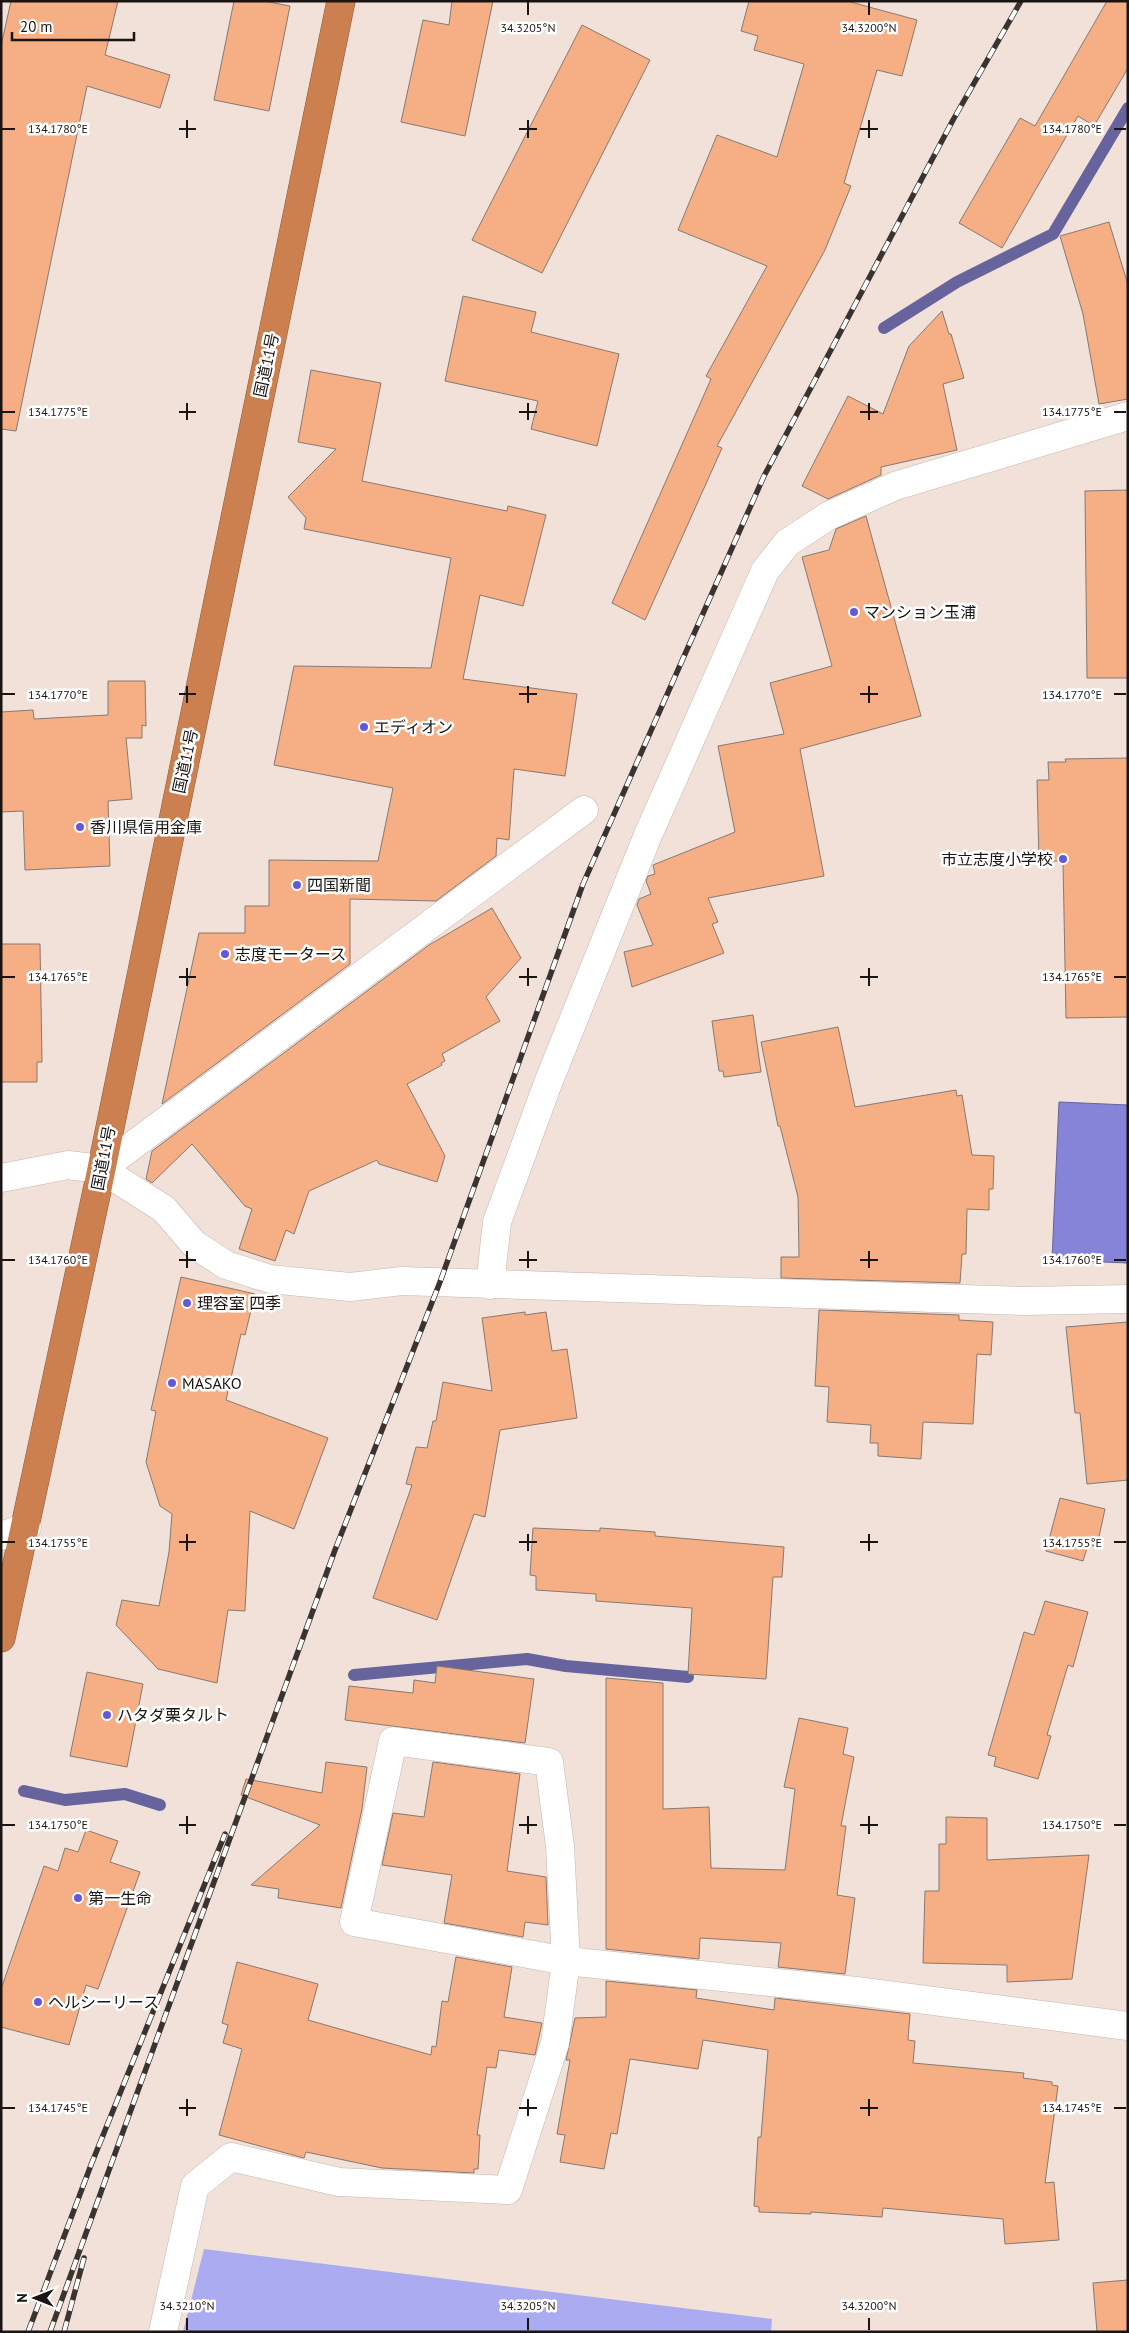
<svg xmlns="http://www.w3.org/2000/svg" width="1129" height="2333" font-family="'PT Sans','Noto Sans JP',sans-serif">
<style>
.green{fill:#aaabf1}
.water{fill:#8684d9;stroke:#66639d}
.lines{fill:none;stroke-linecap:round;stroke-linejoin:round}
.stream{stroke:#66639d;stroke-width:12}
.building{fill:#f6af85;stroke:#877971}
.minor-casing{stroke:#c5b6ad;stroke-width:29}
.highway-casing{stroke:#8e5a3a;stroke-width:29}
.minor{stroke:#fff;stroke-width:28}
.highway{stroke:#cc7f4f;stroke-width:28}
.rail-casing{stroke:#3a332f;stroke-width:5.5}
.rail{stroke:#fff;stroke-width:4;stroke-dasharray:11;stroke-linecap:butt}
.ticks{fill:none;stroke:#1a1512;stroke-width:2}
.poi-dot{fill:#6558d2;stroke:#fff;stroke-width:2}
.labels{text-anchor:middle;stroke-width:5;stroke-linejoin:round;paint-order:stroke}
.street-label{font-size:16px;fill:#1a1512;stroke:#fff}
.poi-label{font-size:16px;fill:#1a1512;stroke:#fff;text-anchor:start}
.ticks-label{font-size:12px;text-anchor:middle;fill:#1a1512;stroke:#fff;stroke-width:5;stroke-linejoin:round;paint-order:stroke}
</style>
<rect width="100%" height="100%" fill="#f1e1d9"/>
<!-- green -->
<polygon class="green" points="204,2249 772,2319 771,2332 183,2332"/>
<!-- water -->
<polygon class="water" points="1059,1102 1128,1105 1128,1263 1052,1260"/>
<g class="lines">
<!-- stream -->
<g class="stream">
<polyline points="884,328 957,282 1053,234 1128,108"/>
<polyline points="354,1675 527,1659 566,1666 688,1677"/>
<polyline points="24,1791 65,1800 125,1794 160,1805"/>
</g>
</g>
<!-- building -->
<g class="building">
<polygon points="11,1 118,1 105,55 170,75 160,108 87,86 16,431 1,429 1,46"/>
<polygon points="234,1 264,1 290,6 269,111 214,100"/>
<polygon points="452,1 493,1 465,136 401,122 423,20 449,25"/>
<polygon points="749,1 847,1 917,20 902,76 877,70 844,183 851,186 825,250 717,446 722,448 645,620 612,603 711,379 706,376 767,266 678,230 717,135 777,157 804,64 754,50 758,36 741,31"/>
<polygon points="1107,1 1128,1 1128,68 1094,126 1078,116 1002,248 959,223 1020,118 1035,126"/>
<polygon points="582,25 650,60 542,273 472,240"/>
<polygon points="1109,222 1128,285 1128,399 1099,404 1083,314 1060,236"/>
<polygon points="463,296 536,312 531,332 619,354 597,446 531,429 538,401 445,381"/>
<polygon points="942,311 949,334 951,334 964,378 943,384 957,450 881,467 881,475 828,499 802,486 848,396 883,414 909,346"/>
<polygon points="311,370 381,383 362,481 507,511 508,506 546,515 523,606 480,595 463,679 577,694 565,776 514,769 509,840 497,838 496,856 436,901 350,899 350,964 162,1104 199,933 245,933 245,906 269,906 269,860 378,861 393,788 274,765 294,666 431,668 451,558 304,529 306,518 288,497 336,449 298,442"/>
<polygon points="1128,490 1128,678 1087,678 1085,491"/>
<polygon points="866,516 921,716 800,749 824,876 708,898 718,922 712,924 724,953 632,987 624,952 653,945 637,905 639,899 651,894 646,881 648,876 655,874 653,865 735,832 718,746 784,734 770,683 832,666 802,557 829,550 836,529"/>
<polygon points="108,681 145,681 146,726 142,725 142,738 126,738 132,799 108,801 110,866 25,870 23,811 1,812 1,712 33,710 34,719 108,715"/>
<polygon points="1128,758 1128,1017 1066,1018 1063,861 1039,861 1037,780 1049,780 1048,762 1066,762 1065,759"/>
<polygon points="492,908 521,958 486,997 500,1021 442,1054 445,1061 441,1063 442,1065 407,1084 445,1156 437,1182 379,1164 377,1160 309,1191 294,1234 286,1230 275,1261 239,1249 252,1209 245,1206 192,1144 152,1183 146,1179 152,1151 429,945"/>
<polygon points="1,944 40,944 42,1062 37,1062 37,1082 1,1082"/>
<polygon points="753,1015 761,1072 724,1077 723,1071 719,1071 712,1021"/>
<polygon points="838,1027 855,1107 956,1090 957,1096 962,1095 972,1155 994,1156 993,1189 989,1189 989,1210 967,1209 966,1254 962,1254 960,1283 781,1278 781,1257 799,1257 798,1197 780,1126 778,1126 761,1042"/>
<polygon points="181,1277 255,1294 245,1335 241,1334 226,1400 328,1438 294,1529 250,1511 245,1611 228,1610 217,1683 158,1669 116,1625 122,1600 159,1606 169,1552 172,1514 160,1506 146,1462 156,1411 151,1410"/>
<polygon points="819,1310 959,1315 959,1320 993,1322 991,1355 977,1354 973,1424 923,1422 921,1459 878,1456 878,1443 870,1443 871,1425 827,1422 829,1387 815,1386"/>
<polygon points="525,1312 525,1315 546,1312 552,1351 567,1349 577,1418 500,1430 485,1517 474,1514 437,1620 373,1598 412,1485 406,1484 416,1447 427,1448 433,1421 436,1421 443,1382 492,1391 482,1318"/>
<polygon points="1128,1322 1128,1480 1087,1484 1080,1413 1075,1413 1066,1327"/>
<polygon points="1060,1498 1105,1509 1098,1541 1095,1540 1094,1546 1088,1545 1083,1561 1046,1551"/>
<polygon points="533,1528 600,1531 600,1528 655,1532 655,1536 784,1547 782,1577 773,1577 766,1679 688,1674 692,1608 596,1601 596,1594 536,1590 536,1576 530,1575"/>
<polygon points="1045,1601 1088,1612 1073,1667 1068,1665 1047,1735 1051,1736 1038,1779 994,1766 996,1757 988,1755 1024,1632 1034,1635"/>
<polygon points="437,1666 534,1679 525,1743 345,1720 349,1686 413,1693 414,1680 435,1683"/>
<polygon points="87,1672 143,1684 127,1767 70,1756"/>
<polygon points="606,1678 663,1683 663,1809 709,1807 711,1868 785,1870 795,1789 784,1787 799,1718 848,1728 843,1754 854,1757 841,1826 846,1826 837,1895 855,1898 845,1974 778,1967 781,1943 700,1938 699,1959 606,1949"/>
<polygon points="326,1762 367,1767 362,1809 341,1908 278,1898 279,1889 251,1885 320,1825 241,1795 246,1779 322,1793"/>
<polygon points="433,1762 520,1774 507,1871 546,1877 548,1925 525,1922 523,1937 444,1923 452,1875 382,1865 393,1813 424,1817"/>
<polygon points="946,1817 987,1818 987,1860 1089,1855 1072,1979 1007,1982 1007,1965 923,1963 925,1891 939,1891 939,1844 946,1844"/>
<polygon points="86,1830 118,1841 110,1862 140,1872 98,1989 86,1985 69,2045 1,2027 1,1989 44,1866 58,1871 65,1848 78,1852"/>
<polygon points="456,1957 512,1967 504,2017 542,2023 535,2055 499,2050 496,2068 487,2067 477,2135 480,2135 478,2169 474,2169 474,2173 382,2168 306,2152 304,2158 219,2135 242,2049 223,2043 228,2025 222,2023 237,1962 318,1984 308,2020 431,2055 432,2046 436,2047 442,2001 448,2002"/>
<polygon points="606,1981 697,1990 696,1998 774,2010 775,1998 910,2014 908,2040 915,2041 913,2063 1024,2073 1023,2078 1052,2082 1052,2085 1058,2086 1045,2183 1054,2182 1059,2240 1005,2244 1003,2219 883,2208 882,2217 811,2212 811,2214 759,2212 759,2207 754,2206 758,2137 761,2137 768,2050 703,2040 698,2069 630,2059 617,2134 611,2133 604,2169 560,2162 565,2135 557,2134 570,2060 566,2060 575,2018 606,2017"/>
<polygon points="1128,2280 1128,2332 1097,2332 1093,2283"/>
</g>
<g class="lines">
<!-- minor casing -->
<g class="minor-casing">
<g id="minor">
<polyline points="101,1169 584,810"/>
<polyline points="1,1178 68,1165 101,1169 164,1209 194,1244 226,1265 270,1279 350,1287 402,1281 1024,1301 1128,1299"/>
<polyline points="490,1285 497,1222 548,1083 648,835 765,571 787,543 828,516 895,486 1128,416"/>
<polyline points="1,1536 27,1527"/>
<polyline points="163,2332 195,2186 231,2157 339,2182 508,2190 555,2043 566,1961 560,1846 549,1762 393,1741 354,1922 566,1961 856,1991 1128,2026"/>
</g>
</g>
<!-- highway casing -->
<g class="highway-casing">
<polyline id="highway" points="1,1638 98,1186 341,1"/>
</g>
<!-- minor -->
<use href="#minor" class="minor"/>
<!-- highway -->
<use href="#highway" class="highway"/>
<!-- rail casing -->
<g class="rail-casing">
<g id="rail">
<polyline points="28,2332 91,2165 225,1834"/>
<polyline points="50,2332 335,1550 440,1282 583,884 764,476 953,120 1021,1"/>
<polyline points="64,2332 84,2258"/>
</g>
</g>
<!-- rail -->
<use href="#rail" class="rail"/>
</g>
<!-- ticks -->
<path class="ticks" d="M528,2V15M869,2V15M187,120V138M528,120V138M869,120V138M2,129H15M179,129H196M519,129H537M860,129H878M1114,129H1126M187,403V420M528,403V420M869,403V420M2,412H15M179,412H196M519,412H537M860,412H878M1114,412H1126M187,686V703M528,686V703M869,686V703M2,694H15M179,694H196M519,694H537M860,694H878M1114,694H1126M187,968V986M528,968V986M869,968V986M2,977H15M179,977H196M519,977H537M860,977H878M1114,977H1126M187,1251V1268M528,1251V1268M869,1251V1268M2,1260H15M179,1260H196M519,1260H537M860,1260H878M1114,1260H1126M187,1534V1551M528,1534V1551M869,1534V1551M2,1542H15M179,1542H196M519,1542H537M860,1542H878M1114,1542H1126M187,1816V1834M528,1816V1834M869,1816V1834M2,1825H15M179,1825H196M519,1825H537M860,1825H878M1114,1825H1126M187,2099V2116M528,2099V2116M869,2099V2116M2,2108H15M179,2108H196M519,2108H537M860,2108H878M1114,2108H1126M187,2318V2330M528,2318V2330M869,2318V2330"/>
<!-- markers -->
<g class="poi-dot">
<circle cx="854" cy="612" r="5"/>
<circle cx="364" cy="727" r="5"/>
<circle cx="80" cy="827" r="5"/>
<circle cx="1063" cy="859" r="5"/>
<circle cx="297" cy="885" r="5"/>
<circle cx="225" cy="954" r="5"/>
<circle cx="187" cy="1303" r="5"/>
<circle cx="172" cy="1383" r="5"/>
<circle cx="107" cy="1715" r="5"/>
<circle cx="78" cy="1898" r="5"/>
<circle cx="38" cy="2002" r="5"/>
</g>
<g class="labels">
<!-- street labels -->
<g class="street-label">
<text transform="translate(266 365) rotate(-78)" y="6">国道11号</text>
<text transform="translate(185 761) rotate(-78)" y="6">国道11号</text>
<text transform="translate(103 1158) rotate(-79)" y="6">国道11号</text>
</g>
<!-- poi labels -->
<g class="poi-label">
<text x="864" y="618">マンション玉浦</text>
<text x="374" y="733">エディオン</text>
<text x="90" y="833">香川県信用金庫</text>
<text x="1053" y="865" text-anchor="end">市立志度小学校</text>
<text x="307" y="891">四国新聞</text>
<text x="235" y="960">志度モータース</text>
<text x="197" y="1309">理容室 四季</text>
<text x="182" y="1389">MASAKO</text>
<text x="117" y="1721">ハタダ栗タルト</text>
<text x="88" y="1904">第一生命</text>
<text x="48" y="2008">ヘルシーリース</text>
</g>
</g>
<g class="ticks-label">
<text x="528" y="32">34.3205°N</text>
<text x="869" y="32">34.3200°N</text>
<text x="1072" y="133">134.1780°E</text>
<text x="58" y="133">134.1780°E</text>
<text x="1072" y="416">134.1775°E</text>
<text x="58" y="416">134.1775°E</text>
<text x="1072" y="699">134.1770°E</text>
<text x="58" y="699">134.1770°E</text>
<text x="1072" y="981">134.1765°E</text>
<text x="58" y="981">134.1765°E</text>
<text x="1072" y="1264">134.1760°E</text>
<text x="58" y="1264">134.1760°E</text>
<text x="1072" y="1547">134.1755°E</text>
<text x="58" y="1547">134.1755°E</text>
<text x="1072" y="1829">134.1750°E</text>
<text x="58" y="1829">134.1750°E</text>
<text x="1072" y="2112">134.1745°E</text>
<text x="58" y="2112">134.1745°E</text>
<text x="187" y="2310">34.3210°N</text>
<text x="528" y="2310">34.3205°N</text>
<text x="869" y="2310">34.3200°N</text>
</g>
<!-- border -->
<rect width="1129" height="2333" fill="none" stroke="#1a1512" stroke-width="5"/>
<!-- north arrow -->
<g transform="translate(35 2298) rotate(270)" stroke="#ffffff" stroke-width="4" paint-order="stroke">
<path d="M0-4L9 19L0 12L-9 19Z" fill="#1a1512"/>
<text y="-8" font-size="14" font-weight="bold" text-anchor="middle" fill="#1a1512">N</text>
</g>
<!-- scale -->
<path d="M12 32v8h122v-8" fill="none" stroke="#1a1512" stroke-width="2.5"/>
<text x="20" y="32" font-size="15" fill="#1a1512" stroke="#ffffff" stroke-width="4" paint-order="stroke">20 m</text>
</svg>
